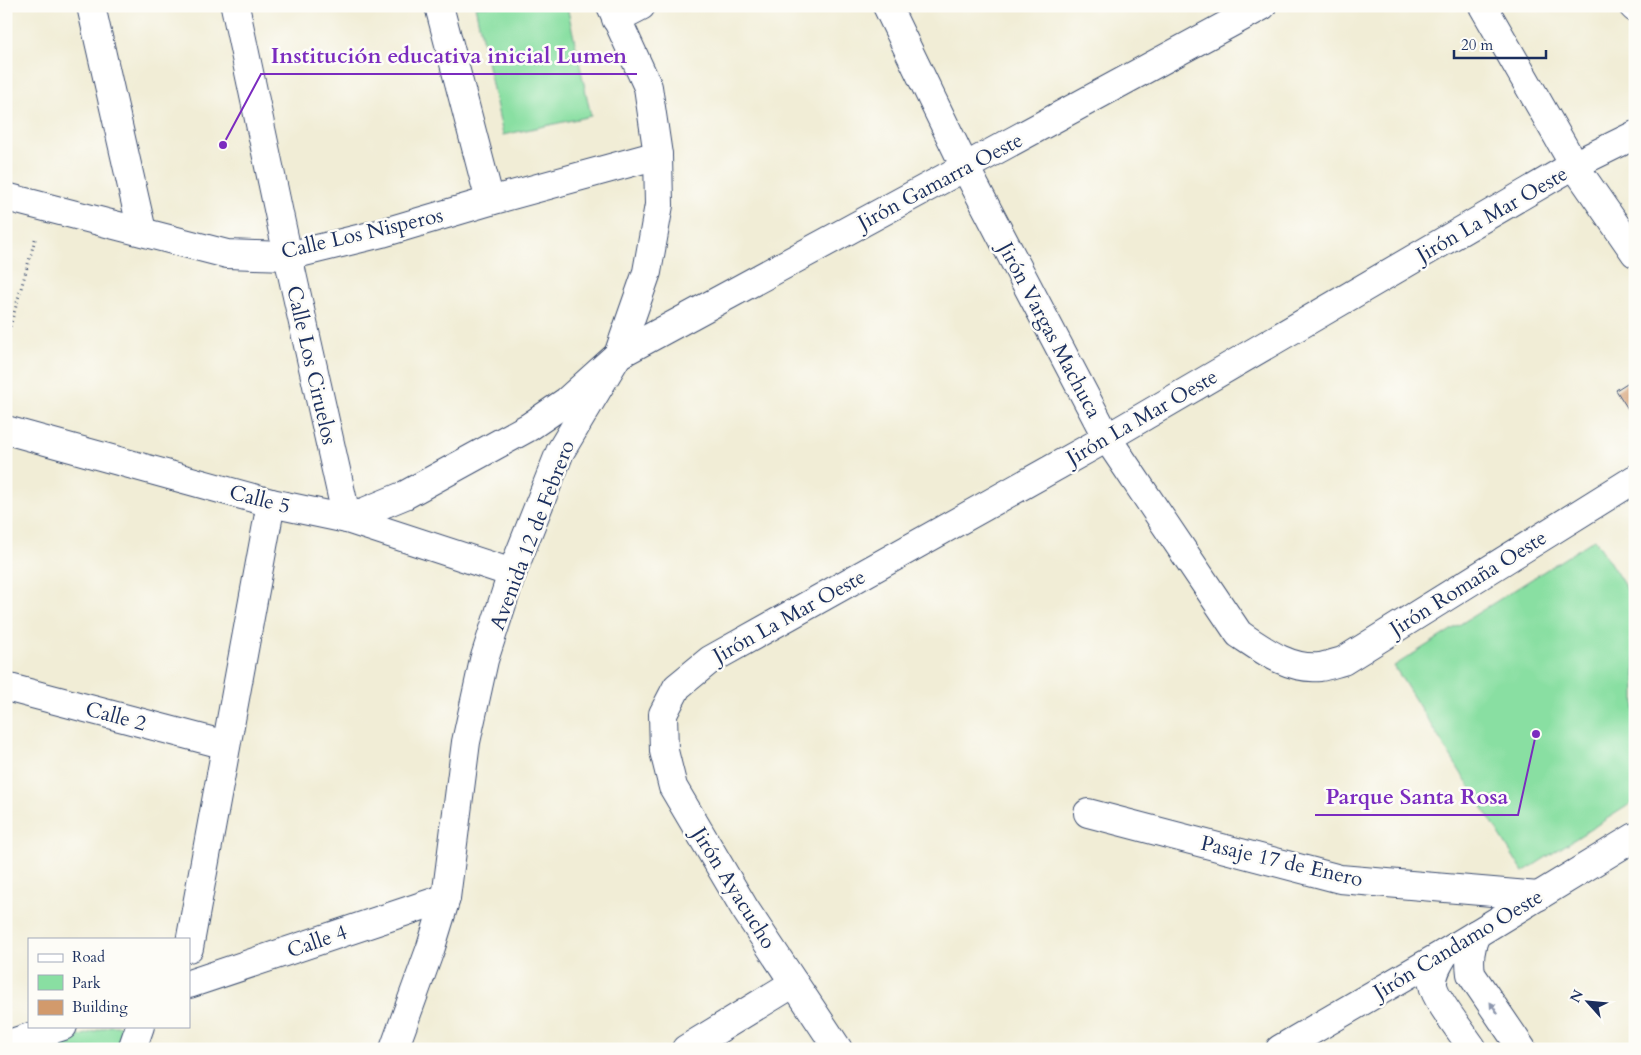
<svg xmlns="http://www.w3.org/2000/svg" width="1641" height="1055" font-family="Cardo,serif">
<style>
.green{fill:#89dfa2;stroke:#528780}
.building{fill:#d29a6c}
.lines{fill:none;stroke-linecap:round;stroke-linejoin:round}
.minor-casing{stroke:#3b4c70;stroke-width:30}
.highway-casing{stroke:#3b4c70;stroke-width:30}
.path{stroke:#3b4c70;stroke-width:3;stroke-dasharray:1 4;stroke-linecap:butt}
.minor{stroke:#fff;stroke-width:28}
.highway{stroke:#fff;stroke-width:28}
.oneway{fill:#8d97ae}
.labels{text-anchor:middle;stroke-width:5;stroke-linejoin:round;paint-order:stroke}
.street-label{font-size:21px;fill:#1b2f5e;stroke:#fdfcf7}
.leader{fill:none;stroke:#7b2cbf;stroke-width:2}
.callout-dot{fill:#7b2cbf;stroke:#fdfcf7;stroke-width:2}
.callout-label{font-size:22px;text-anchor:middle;font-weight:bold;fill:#7b2cbf;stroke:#fdfcf7;stroke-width:5;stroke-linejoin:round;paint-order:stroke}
</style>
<rect width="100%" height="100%" fill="#fdfcf7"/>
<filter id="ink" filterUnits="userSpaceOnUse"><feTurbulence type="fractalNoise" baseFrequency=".02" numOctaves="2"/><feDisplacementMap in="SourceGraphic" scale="10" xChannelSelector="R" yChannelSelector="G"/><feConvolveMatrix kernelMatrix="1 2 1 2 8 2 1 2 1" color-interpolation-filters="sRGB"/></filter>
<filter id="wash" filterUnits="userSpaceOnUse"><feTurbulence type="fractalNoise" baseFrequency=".0096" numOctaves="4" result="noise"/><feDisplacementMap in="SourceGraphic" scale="20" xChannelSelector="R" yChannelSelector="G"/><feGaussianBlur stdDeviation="1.12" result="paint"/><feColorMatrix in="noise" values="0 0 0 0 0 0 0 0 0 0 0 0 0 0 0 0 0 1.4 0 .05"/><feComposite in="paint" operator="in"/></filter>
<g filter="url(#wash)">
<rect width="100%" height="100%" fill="#f1edd6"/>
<!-- green -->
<g class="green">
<polygon points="475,6 567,6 591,116 503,135"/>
<polygon points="1595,539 1635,602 1635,801 1523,872 1394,666"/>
<polygon points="110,1026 130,1026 122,1049 41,1049"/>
</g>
<g id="blocks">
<!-- building -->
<polygon class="building" points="1635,378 1635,420 1616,390"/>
</g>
</g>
<g filter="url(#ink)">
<use href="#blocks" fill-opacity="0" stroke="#3b4c70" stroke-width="1"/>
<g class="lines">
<!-- minor casing -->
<g class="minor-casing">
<g id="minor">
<polyline points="91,6 142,231"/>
<polyline points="235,6 288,256 347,519 405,495 529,427 567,401 618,355 1262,6"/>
<polyline points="439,6 490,201"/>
<path d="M887,6L965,167L1107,438L1239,634C1263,650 1289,670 1320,667C1327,666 1335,663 1343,661L1635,479"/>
<polyline points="1483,6 1574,165 1635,253"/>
<polyline points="616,19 641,6"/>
<polyline points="6,197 227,254 288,256 382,233 490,201 658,155"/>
<polyline points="6,430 271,503 347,519 512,573"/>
<polyline points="6,687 226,745"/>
<polyline points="1088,813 1340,879 1539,896"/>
<path d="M1476,934C1470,948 1469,959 1471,974L1522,1049"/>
<polyline points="189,948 271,503"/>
<path d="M1445,953C1439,963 1432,973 1433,985C1435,999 1464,1035 1473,1049"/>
<polyline points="189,984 446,898"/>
<polyline points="6,1045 63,1026"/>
<polyline points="132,1049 140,1026"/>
<polyline points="394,1049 431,947 446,898 466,742 484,660 512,573 560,452 618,355 647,272 659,205 658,155 648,87 611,6"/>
<polyline points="686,1049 794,983"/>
<polyline points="838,1049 745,909 673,787 664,751 663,714 677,687 710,660 1107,438 1574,165 1635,135"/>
<polyline points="1280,1049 1445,953 1635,837"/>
</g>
</g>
<!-- highway casing -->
<g class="highway-casing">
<polyline id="highway" points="1633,6 1635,8"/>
</g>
<!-- path -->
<polyline class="path" points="6,341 36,236"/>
<!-- minor -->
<use href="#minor" class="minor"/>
<!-- highway -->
<use href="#highway" class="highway"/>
</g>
<!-- one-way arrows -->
<defs><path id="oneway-solid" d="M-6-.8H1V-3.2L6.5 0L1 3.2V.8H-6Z" transform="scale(1.25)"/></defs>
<use class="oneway" href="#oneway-solid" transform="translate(1494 1008) rotate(-124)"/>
</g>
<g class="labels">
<!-- street labels -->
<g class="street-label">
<text transform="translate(940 181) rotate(-28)" y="7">Jirón Gamarra Oeste</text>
<text transform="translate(1492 214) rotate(-30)" y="7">Jirón La Mar Oeste</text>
<text transform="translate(362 233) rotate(-13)" y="7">Calle Los Nisperos</text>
<text transform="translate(1050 330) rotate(62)" y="7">Jirón Vargas Machuca</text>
<text transform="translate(312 365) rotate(77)" y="7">Calle Los Ciruelos</text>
<text transform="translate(1142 417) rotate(-30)" y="7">Jirón La Mar Oeste</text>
<text transform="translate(260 499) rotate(14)" y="7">Calle 5</text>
<text transform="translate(532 535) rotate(-69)" y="7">Avenida 12 de Febrero</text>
<text transform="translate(1468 583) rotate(-32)" y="7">Jirón Romaña Oeste</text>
<text transform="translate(789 616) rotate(-29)" y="7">Jirón La Mar Oeste</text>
<text transform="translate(116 716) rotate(15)" y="7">Calle 2</text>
<text transform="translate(1282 861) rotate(13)" y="7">Pasaje 17 de Enero</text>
<text transform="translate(734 888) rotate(58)" y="7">Jirón Ayacucho</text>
<text transform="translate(317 941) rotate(-19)" y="7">Calle 4</text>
<text transform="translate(1458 944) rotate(-31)" y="7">Jirón Candamo Oeste</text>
</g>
</g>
<!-- callouts -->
<path class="leader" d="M223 145L261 74H637M1536 734L1518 815H1315"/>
<g class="callout-dot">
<circle cx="223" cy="145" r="5"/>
<circle cx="1536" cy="734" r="5"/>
</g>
<g class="callout-label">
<text x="449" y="63">Institución educativa inicial Lumen</text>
<text x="1417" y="804">Parque Santa Rosa</text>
</g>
<!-- margin -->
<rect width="1641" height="1055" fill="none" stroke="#fdfcf7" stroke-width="25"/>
<!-- legend -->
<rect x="28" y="938" width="162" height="90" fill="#fdfcf7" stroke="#a3aaba"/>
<rect x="38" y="954" width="25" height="8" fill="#ffffff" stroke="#a3aaba"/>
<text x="72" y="962" font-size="15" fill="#1b2f5e">Road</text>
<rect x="38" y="975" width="25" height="15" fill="#89dfa2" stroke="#a3aaba"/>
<text x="72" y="988" font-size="15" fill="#1b2f5e">Park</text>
<rect x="38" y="1000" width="25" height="15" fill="#d29a6c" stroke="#a3aaba"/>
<text x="72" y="1012" font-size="15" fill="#1b2f5e">Building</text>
<!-- north arrow -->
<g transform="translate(1588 1002) rotate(297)" stroke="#fdfcf7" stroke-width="4" paint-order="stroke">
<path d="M0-4L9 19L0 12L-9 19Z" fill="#1b2f5e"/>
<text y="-8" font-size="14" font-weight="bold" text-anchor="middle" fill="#1b2f5e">N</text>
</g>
<!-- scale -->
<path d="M1454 50v8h92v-8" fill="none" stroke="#1b2f5e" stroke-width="2.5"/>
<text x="1461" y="50" font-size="15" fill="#1b2f5e" stroke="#fdfcf7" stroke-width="4" paint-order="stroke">20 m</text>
</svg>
